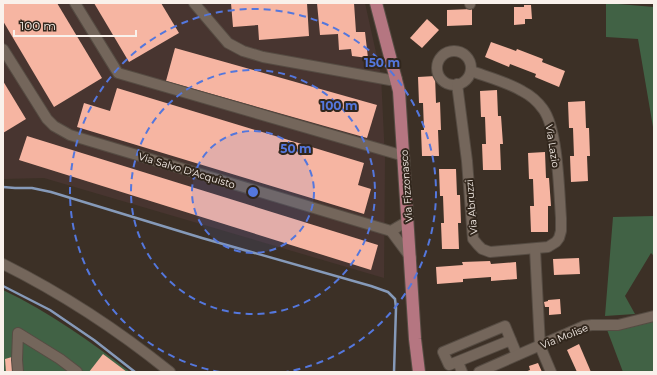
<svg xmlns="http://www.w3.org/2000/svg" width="657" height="375" font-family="Montserrat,sans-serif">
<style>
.industrial{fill:#483530}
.green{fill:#416245}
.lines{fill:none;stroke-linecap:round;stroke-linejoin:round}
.stream{stroke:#869ab9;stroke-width:2.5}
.building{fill:#f6b5a2}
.minor-casing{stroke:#564c43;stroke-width:12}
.major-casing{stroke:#564c43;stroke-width:14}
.minor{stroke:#74665b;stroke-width:10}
.major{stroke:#b57681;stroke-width:12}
.ring{fill:none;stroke:#5477dd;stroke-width:2;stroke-dasharray:7 5}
.labels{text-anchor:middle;stroke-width:4;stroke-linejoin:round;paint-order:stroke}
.street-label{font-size:10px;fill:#f9f1eb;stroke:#31261c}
.centre{fill:#5477dd;stroke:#31261c;stroke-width:2}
.ring-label{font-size:12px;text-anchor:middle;font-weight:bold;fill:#5477dd;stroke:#31261c;stroke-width:4;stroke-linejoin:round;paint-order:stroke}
</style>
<rect width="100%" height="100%" fill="#3c3026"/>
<!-- industrial -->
<polygon class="industrial" points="3,3 365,3 381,75 385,159 384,278 44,178 3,179"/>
<!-- green -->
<g class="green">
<polygon points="606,3 654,7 654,133 638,39 606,37"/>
<polygon points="654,216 654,256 651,253 625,296 635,314 605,316 613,217"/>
<path d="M3,290C49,312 90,341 130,372H3Z"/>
<polygon points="654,321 654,372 623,372 606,327"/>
</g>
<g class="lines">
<!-- stream -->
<g class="stream">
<polyline points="3,187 15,188 32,188 51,192 202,238 371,286 388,292 395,299 396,308 394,372"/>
<polyline points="3,286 50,310 94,340 135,372"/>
</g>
</g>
<!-- building -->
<g class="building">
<polygon points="3,3 57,3 102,78 54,107 3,21"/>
<polygon points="94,3 161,3 179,33 129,62"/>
<polygon points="231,3 307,3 309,36 259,40 258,25 233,27"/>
<polygon points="317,3 354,3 356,32 365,32 368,58 352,56 351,49 339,50 338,34 320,35"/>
<polygon points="524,5 531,5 532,19 525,19 525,24 514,25 514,7 524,7"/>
<polygon points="472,9 472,25 447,26 447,10"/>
<polygon points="427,19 439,30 422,48 410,38"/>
<polygon points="491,42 516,51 517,49 543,59 542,62 565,71 559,87 535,77 536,74 510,64 509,67 485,57"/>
<polygon points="175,48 377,105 367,138 166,81"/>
<polygon points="435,76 436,103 440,102 441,130 438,130 439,156 422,156 421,130 424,130 423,103 419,103 418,77"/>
<polygon points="3,81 26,119 3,133"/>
<polygon points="117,88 364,163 358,185 371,189 364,214 77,127 84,103 110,111"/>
<polygon points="497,90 498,116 501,116 503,144 500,144 501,170 483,170 482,144 486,144 485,117 481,117 480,91"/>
<polygon points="585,101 586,128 589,128 590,156 587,156 588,181 571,182 570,156 574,156 573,128 569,128 568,102"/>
<polygon points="27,136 378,245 371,270 19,160"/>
<polygon points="545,152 546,178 549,178 551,206 548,206 548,232 531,232 530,206 534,206 533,179 529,179 528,153"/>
<polygon points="439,169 456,169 457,195 460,195 461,223 458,223 459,249 442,249 441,223 444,223 443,196 440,196"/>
<polygon points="579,258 580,274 554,275 553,259"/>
<polygon points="490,261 491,264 516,262 517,279 491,281 491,277 463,279 463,282 437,284 436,267 463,265 462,262"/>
<polygon points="560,299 561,314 549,315 549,307 545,307 544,302 548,301 548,300"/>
<polygon points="579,344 591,372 577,372 567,350"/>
<polygon points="103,354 127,372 89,372"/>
<polygon points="12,357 14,372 6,372 5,359"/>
<polygon points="538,363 542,372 525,372 530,370 529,366"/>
</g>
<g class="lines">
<!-- minor casing -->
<g class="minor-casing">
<g id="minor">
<polyline points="75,3 118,73 404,156"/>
<polyline points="194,3 228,43 243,51 263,57 390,80 397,79"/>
<polyline points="470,3 470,4"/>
<polyline points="3,49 47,119 54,126 70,135 391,231 408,221"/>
<circle cx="454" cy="68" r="17"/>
<path d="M457,84L467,161L473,239L478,245L482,249L490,252L548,247L556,242L559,238L561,231V218C559,191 558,129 543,109C538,102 530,95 522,91C507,82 488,77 471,71"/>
<polyline points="391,231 411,258"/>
<polyline points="535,249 540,346 551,372"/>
<path d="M3,264C63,294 118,330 170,372"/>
<polyline points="511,340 449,365 443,352 505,326 517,355"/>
<polyline points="458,362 462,372"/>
<polyline points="18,372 17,360 18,333 60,359 77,372"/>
<polyline points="479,372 584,326 592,325 618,325 654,316"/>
</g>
</g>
<!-- major casing -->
<g class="major-casing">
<polyline id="major" points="376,3 399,91 415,339 419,372"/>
</g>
<!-- minor -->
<use href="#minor" class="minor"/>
<!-- major -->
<use href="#major" class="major"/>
</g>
<!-- distance rings -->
<circle cx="253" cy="192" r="61" fill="#5477dd" fill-opacity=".12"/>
<g class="ring">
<circle cx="253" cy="192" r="61"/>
<circle cx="253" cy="192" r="122"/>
<path d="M220 372A183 183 0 1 1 286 372"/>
</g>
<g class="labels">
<!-- street labels -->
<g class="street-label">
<text transform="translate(553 146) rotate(81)" y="4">Via Lazio</text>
<text transform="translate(187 170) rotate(17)" y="4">Via Salvo D'Acquisto</text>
<text transform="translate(406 186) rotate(-94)" y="4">Via Fizzonasco</text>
<text transform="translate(471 207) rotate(-95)" y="4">Via Abruzzi</text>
<text transform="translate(564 336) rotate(-22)" y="4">Via Molise</text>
</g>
</g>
<circle cx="253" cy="192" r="6" class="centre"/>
<g class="ring-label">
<text x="382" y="67">150 m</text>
<text x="339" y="110">100 m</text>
<text x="296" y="153">50 m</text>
</g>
<!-- border -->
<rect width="657" height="375" fill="none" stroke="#f9f1eb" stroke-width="8"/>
<!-- scale -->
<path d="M14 30v6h122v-6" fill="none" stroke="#f9f1eb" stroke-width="2"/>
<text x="20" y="30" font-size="12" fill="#f9f1eb" stroke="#31261c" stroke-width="3" paint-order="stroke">100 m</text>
</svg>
